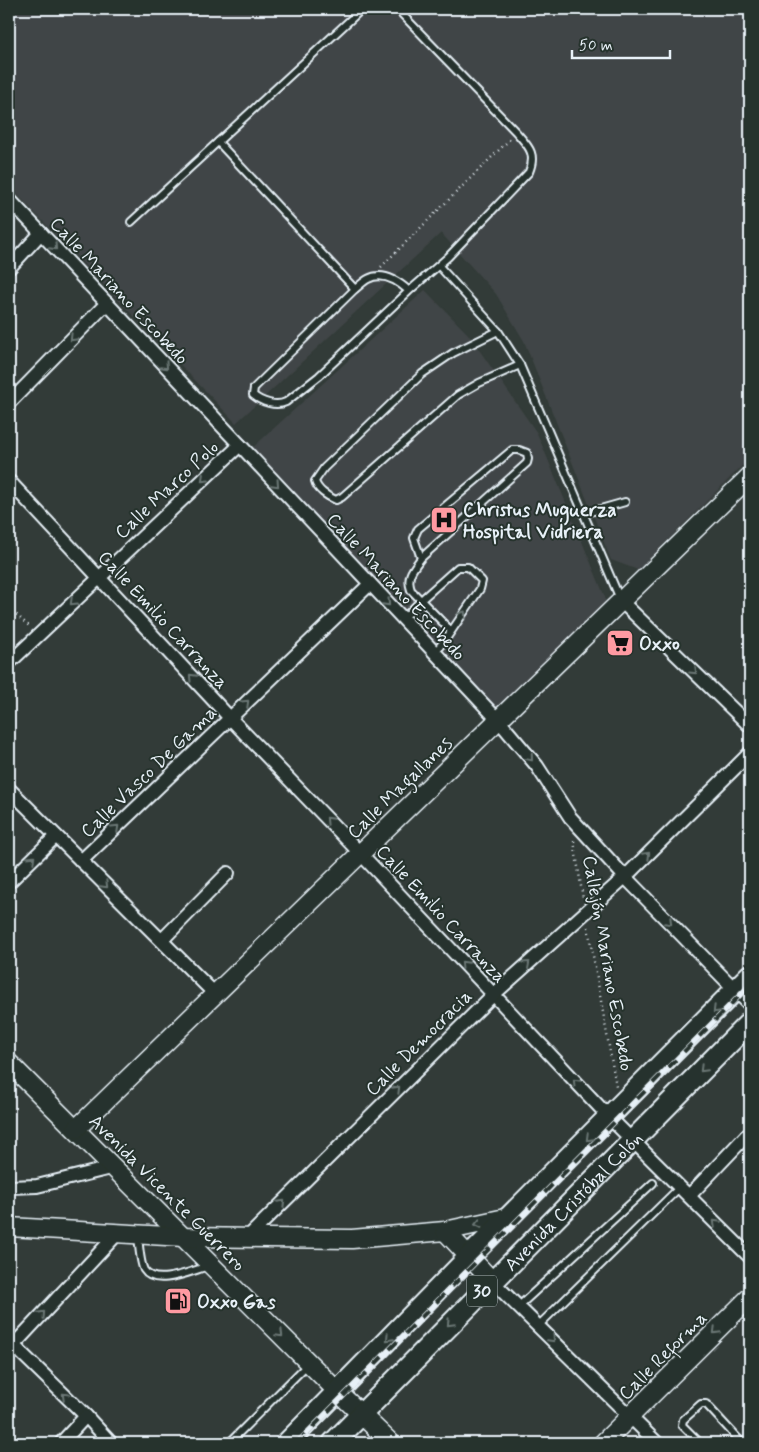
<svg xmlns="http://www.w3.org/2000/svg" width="759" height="1452" font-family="Mynerve,sans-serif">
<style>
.built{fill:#404546}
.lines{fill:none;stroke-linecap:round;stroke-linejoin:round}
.lane-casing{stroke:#e8f1f8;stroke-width:10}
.street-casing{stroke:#e8f1f8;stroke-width:16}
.secondary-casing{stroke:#e8f1f8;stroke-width:21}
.primary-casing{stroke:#e8f1f8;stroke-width:24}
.path{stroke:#e8f1f8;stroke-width:2.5;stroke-dasharray:1 4;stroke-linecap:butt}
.lane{stroke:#26332d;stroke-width:6}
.street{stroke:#26332d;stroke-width:12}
.secondary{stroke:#26332d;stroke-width:18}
.primary{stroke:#26332d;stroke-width:20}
.rail-casing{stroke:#e8f1f8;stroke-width:5.5}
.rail{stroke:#26332d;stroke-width:4;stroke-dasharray:11;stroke-linecap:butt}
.oneway{stroke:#6a7674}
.labels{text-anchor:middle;stroke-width:4;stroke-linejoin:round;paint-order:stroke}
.shield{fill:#26332d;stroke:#aeb8bb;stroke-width:1}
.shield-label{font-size:18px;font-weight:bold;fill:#e8f1f8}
.street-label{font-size:19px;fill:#e8f1f8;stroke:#26332d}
.poi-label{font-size:19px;font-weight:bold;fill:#e8f1f8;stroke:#26332d;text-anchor:start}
</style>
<rect width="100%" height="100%" fill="#323b38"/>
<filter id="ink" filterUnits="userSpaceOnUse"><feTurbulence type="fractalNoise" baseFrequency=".02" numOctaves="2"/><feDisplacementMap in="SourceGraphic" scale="10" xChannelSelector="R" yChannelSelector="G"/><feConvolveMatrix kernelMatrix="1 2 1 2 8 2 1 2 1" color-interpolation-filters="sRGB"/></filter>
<g filter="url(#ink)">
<!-- built -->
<g class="built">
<polygon points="9,9 750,9 750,458 638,570 611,560 524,341 496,294 441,233 236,423 9,186"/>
<polygon points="425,290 468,334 537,433 605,597 605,604 598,614 497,710 249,451"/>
</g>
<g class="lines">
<!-- lane casing -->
<g class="lane-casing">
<g id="lane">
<path d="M397,9L516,132C528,146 537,153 529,172L448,257L409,291C398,281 383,271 368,279C364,281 359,286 355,289L254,388L253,395C261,402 276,407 286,402L319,376L409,291"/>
<polyline points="218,142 355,289"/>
<polyline points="131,222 362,9"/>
<polyline points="439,266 498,331 520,365 620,599"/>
<path d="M498,331L453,353L422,374L324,468L315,481C317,490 328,497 336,500L342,497L458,395L479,383L520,365"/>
<polyline points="583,514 625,502"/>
<path d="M421,558L414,538L418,529L512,450H519L527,453L528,459L527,463L421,558C413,569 406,576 411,590L451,631"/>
<polyline points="403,619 421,600 458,567 468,567 482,581 480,589 446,639 434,653"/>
<path d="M138,1236C139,1244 140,1263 144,1270C155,1288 193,1270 209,1266"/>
<polyline points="518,1307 653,1183"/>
<polyline points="538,1326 680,1187"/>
<polyline points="229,1443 308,1364"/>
<polyline points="700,1443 682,1425 683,1420 701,1404 706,1404 742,1443"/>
</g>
</g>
<!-- street casing -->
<g class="street-casing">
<g id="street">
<polyline points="9,199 499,721 537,766 570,817 625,877 750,1005"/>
<polyline points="9,268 41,233"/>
<polyline points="9,403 107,303"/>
<polyline points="9,481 230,718 360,853 609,1117 750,1257"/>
<polyline points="621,601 750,726"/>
<polyline points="9,663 240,445"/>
<polyline points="9,789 215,994"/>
<polyline points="81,861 370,584"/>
<polyline points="9,882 56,836"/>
<polyline points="162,940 228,873"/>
<polyline points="9,1187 37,1186 115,1167"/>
<polyline points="689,1196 746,1136"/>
<polyline points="247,1238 493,995 625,877 750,753"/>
<polyline points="492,1281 657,1443"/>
<polyline points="9,1341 86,1416 111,1443"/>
<polyline points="9,1350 118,1233"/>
<polyline points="61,1443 86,1416"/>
</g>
</g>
<!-- secondary casing -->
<g class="secondary-casing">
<g id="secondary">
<polyline points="9,1063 337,1391 391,1443"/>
<polyline points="76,1129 750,476"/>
<polyline points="9,1227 184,1237 352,1239 445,1231 510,1217"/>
<polyline points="445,1231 492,1281"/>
<polyline points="603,1443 750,1297"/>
</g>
</g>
<!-- primary casing -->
<g class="primary-casing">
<g id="primary">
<polyline points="287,1443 469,1257 750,975"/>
<path id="s1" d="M333,1443L750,1022"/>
</g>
</g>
<!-- path -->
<g class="path">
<polyline points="381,267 510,139"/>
<polyline points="9,608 30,627"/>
<polyline points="574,841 583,899"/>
<polyline points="588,927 616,1086"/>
</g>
<!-- lane -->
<use href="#lane" class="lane"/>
<!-- street -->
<use href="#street" class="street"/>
<!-- secondary -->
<use href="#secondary" class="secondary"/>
<!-- primary -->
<use href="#primary" class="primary"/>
<!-- rail casing -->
<g class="rail-casing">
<polyline id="rail" points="297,1443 750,985"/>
</g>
<!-- rail -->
<use href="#rail" class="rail"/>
</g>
<!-- one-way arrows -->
<defs><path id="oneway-chevron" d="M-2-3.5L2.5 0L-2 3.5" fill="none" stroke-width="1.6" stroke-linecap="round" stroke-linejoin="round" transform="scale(1.25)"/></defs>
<g class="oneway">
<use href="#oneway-chevron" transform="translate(54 247) rotate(47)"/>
<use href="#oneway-chevron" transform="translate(73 338) rotate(134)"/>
<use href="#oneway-chevron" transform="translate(165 366) rotate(47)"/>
<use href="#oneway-chevron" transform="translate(204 479) rotate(137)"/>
<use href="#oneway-chevron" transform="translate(276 484) rotate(47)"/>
<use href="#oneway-chevron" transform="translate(73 602) rotate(136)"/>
<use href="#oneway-chevron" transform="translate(387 603) rotate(47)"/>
<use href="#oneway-chevron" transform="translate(463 614) rotate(-56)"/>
<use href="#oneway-chevron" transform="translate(694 671) rotate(44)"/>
<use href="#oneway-chevron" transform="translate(192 677) rotate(-133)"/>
<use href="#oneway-chevron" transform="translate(246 703) rotate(-44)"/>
<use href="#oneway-chevron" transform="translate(530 758) rotate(50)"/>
<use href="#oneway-chevron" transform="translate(329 820) rotate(-134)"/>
<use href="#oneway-chevron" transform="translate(116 828) rotate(-44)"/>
<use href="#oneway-chevron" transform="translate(647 855) rotate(-45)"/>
<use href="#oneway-chevron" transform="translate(32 859) rotate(-44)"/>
<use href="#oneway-chevron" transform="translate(105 885) rotate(45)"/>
<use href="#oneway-chevron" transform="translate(669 922) rotate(45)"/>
<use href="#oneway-chevron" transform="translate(464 964) rotate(-133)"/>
<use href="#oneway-chevron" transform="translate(527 964) rotate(-42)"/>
<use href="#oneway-chevron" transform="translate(716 1010) rotate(135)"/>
<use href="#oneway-chevron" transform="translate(703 1069) rotate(135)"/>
<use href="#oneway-chevron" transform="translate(576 1082) rotate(-133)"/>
<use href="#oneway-chevron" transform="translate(397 1089) rotate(-45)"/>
<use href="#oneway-chevron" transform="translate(589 1138) rotate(135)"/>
<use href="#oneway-chevron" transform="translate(282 1203) rotate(-45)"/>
<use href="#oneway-chevron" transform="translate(716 1223) rotate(-135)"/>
<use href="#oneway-chevron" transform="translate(478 1224) rotate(168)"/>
<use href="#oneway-chevron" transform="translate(42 1314) rotate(-47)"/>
<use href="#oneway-chevron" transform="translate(450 1323) rotate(134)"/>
<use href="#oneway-chevron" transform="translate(716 1331) rotate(135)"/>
<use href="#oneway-chevron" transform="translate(280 1334) rotate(45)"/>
<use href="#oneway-chevron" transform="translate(389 1338) rotate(134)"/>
<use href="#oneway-chevron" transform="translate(552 1339) rotate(45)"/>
<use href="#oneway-chevron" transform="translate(65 1396) rotate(-136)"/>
</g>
</g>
<!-- icons -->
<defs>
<g id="hospital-square" transform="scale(1.4375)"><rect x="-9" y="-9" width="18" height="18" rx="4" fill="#ff9aa2" stroke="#26332d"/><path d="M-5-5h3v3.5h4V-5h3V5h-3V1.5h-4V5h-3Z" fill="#111"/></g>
<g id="supermarket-square" transform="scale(1.4375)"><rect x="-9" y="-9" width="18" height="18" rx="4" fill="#ff9aa2" stroke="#26332d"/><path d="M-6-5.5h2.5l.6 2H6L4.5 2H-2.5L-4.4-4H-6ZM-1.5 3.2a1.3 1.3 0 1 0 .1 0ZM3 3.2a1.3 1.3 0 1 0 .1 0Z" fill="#111"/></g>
<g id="fuel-square" transform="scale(1.4375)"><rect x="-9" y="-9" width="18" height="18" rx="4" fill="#ff9aa2" stroke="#26332d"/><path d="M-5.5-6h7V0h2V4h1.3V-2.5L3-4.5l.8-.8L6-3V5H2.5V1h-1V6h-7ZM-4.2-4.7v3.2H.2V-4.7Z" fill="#111"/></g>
</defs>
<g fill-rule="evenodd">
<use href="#hospital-square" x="444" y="520"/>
<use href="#supermarket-square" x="620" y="643"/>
<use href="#fuel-square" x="178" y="1301"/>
</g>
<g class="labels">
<!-- shield labels -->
<rect class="shield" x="467" y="1275.5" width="30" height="31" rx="4"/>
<g class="shield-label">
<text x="482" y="1297">30</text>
</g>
<!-- street labels -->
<g class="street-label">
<text transform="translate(120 290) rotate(47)" y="7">Calle Mariano Escobedo</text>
<text transform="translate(166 489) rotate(-43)" y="7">Calle Marco Polo</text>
<text transform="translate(397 586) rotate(47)" y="7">Calle Mariano Escobedo</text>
<text transform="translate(164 619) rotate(47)" y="7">Calle Emilio Carranza</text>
<text transform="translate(148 771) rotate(-44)" y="7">Calle Vasco De Gama</text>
<text transform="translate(399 787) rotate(-44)" y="7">Calle Magallanes</text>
<text transform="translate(442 913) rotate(47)" y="7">Calle Emilio Carranza</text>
<text transform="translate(609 963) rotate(80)" y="7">Callejón Mariano Escobedo</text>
<text transform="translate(418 1042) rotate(-45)" y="7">Calle Democracia</text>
<text transform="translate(168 1192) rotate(45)" y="7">Avenida Vicente Guerrero</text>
<text dy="7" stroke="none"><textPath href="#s1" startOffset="341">Avenida Cristóbal Colón</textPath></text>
<text transform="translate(662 1355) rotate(-45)" y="7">Calle Reforma</text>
</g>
<!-- poi labels -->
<g class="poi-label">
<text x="463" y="516">Christus Muguerza<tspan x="463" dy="22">Hospital Vidriera</tspan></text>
<text x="639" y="650">Oxxo</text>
<text x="197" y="1308">Oxxo Gas</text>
</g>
</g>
<!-- margin -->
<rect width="759" height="1452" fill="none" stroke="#26332d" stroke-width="30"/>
<rect x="15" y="15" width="729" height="1422" fill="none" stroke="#e8f1f8" stroke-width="2" filter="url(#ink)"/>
<!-- scale -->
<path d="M572 50v8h98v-8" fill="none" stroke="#e8f1f8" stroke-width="2.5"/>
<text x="579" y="50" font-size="15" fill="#e8f1f8" stroke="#26332d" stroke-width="4" paint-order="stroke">50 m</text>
</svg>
